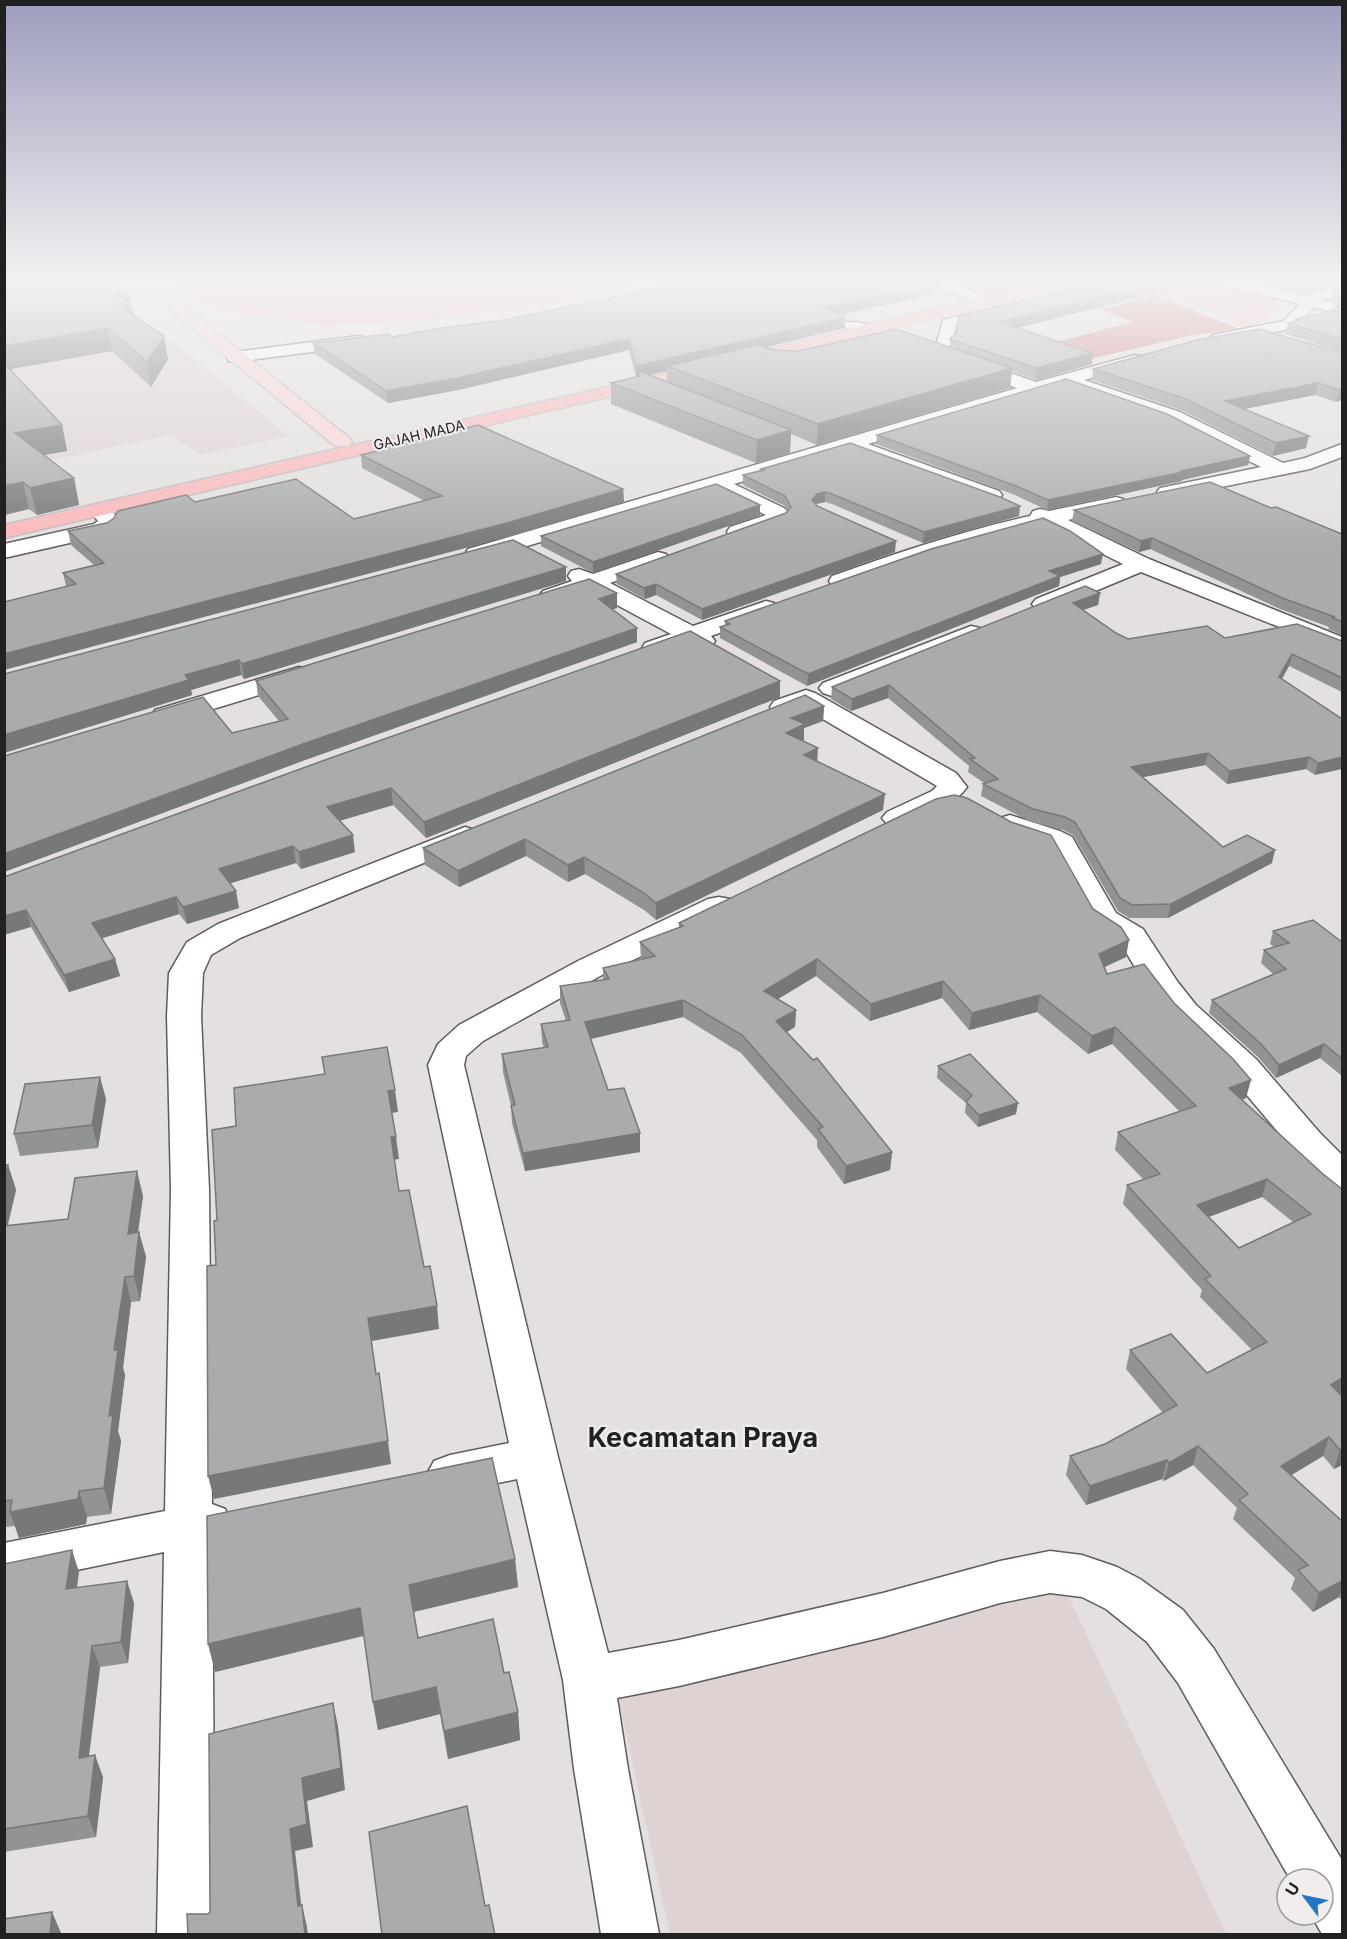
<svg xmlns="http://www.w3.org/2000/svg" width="1347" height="1939" font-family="Inter,sans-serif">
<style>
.built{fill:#dfd2d2}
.green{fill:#f6babc}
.water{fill:#cd7b80}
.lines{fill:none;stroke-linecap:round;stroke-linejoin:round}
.minor-casing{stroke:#5e5b5b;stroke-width:3}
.major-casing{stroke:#bdbcbc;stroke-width:3}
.highway-casing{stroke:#bdbcbc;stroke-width:3}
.minor{fill:#fff;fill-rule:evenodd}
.major{fill:#fcd4d6;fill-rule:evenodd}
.highway{fill:#fab8bb;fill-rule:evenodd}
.wall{fill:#919395;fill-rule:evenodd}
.shaded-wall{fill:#767879}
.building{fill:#a9abad;stroke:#767879;stroke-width:1.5;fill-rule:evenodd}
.labels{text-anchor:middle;stroke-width:4.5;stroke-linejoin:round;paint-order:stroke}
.far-street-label{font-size:14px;fill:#222121;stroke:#f1eded}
.near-district-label{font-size:27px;font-weight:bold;fill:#222121;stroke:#f1eded}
</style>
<rect width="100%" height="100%" fill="#e4e0e0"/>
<!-- built -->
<g class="built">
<polygon points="151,324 289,436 200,455 171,435 28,465 4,347"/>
<polygon points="1066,1591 1226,1934 670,1934 616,1688"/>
</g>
<!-- green -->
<g class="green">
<polygon points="173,279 672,279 547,304 417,321 325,325 222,311 172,288"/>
<polygon points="1119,279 1189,279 1265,298 1280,305 1248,329 1190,303"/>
</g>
<!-- water -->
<polygon class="water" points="1155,295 1239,329 1188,336 1086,360 1044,345 1133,322 1101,310"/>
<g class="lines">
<!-- minor casing -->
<g class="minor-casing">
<g id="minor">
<polygon points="915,279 938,279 980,293 983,296 975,301 917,282"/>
<polygon points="1074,279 1096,279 1108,286 1105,289 1061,302 1056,300 1053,297 1056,294 1085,286"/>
<polygon points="1203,279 1231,279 1306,296 1342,284 1342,294 1322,300 1334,303 1336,306 1334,309 1328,311 1314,307 1295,328 1219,343 1213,341 1211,338 1213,335 1284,321 1300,304 1205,282"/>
<polygon points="1002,306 1010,311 1008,314 956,326 951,348 933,357 925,352 915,352 846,328 844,325 846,322 858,322 927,344 929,347 937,342 943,320"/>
<polygon points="358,336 364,337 366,341 364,345 235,362 229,361 227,357 229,353 235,352"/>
<path d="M1135,355L1141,356L1144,360L1141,364L1084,380L1180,412L1283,463L1305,458L1342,444V457L1310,469L1167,498L1160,496L1157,492L1160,488L1261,467L1166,420L1065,385L868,444L999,491L1002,495L999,499L992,501L985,499L848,450L734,484L784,508L788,512L784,522C768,528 747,541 730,537L727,532L730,527L766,515L714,490L484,559L476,561L468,559L465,554L468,549L1017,388L963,369L960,365L963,361H975L1036,382Z"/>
<path d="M1116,497L1123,499L1126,503L1123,507L1068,520L1149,559L1342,637V652L1141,572L1052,609L1044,611L1036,609L1032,604L1036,599L1123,564L1044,525L992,537L848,586L840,588L832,586L829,581L832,576C897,553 962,531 1030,516L1033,511L1040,509L1049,511Z"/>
<polygon points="99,504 106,506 120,520 115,530 109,534 4,558 4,544 94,524 98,521 89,510 92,506"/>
<path d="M658,552L666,554L669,559L666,564L610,583L693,626L766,601L774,603L778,608L774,613L711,636L715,641L712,646C702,649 696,644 688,644C672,645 662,657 645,653L642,648L645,643L671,634L589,590L551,603L543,601L539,596L543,591L572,581L568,576L571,571L579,569L593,574Z"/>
<polygon points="971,626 980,628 983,633 980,638 841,693 832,696 823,693 819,688 823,683"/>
<polygon points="299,667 308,670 312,675 308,680 164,724 155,722 151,716 155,710"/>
<path d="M806,690L815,693L956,773L967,787C954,806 909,830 887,824L882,818L887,812L932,791L937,786L804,708L783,715L774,713L770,707L774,701Z"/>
<polygon points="1010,815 1060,831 1072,837 1116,913 1143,929 1177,981 1196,1005 1256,1059 1320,1133 1342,1155 1342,1190 1328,1186 1294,1151 1230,1075 1172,1019 1146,986 1120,942 1092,925 1050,848 1000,830 995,824 1000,818"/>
<polygon points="465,827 475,830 480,836 475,842 240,938 211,955 203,973 201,1016 209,1189 212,1504 225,1509 232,1523 225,1537 212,1542 215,1934 157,1934 164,1552 4,1585 4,1543 165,1511 171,1189 167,1016 169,973 187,942 218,924"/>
<polygon points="719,897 730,899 735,906 730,913 602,975 483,1041 466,1056 464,1065 558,1457 608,1653 679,1640 883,1593 1000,1561 1050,1551 1082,1555 1117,1567 1140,1579 1183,1610 1214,1649 1342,1860 1342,1934 1322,1934 1311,1915 1323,1915 1323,1879 1290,1879 1178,1683 1147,1642 1106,1609 1082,1597 1050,1593 1000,1603 883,1637 679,1686 617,1698 628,1769 659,1934 601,1934 574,1769 563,1680 517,1479 450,1493 434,1487 427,1474 434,1461 450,1455 509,1443 428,1065 438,1044 459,1025 578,961 708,899"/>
</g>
</g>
<!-- major casing -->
<g class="major-casing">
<polygon id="major" points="133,279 150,279 349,438 352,442 349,446 335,446"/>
</g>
<!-- highway casing -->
<g class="highway-casing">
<polygon id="highway" points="1059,279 1086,279 1079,283 642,389 4,538 4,525 642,379"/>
</g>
<!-- minor -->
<use href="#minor" class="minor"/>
<!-- major -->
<use href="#major" class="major"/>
<!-- highway -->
<use href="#highway" class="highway"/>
</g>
<!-- wall -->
<g class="wall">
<polygon points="4,279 129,292 133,314 164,336 168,359 151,387 112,351 11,369 12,371 62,425 67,451 44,455 74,478 79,505 37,515 29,509 4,515"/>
<polygon points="946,279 1049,279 985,295 981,291"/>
<path d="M1100,279H1202V281L1017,328L1092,364L1036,380L1012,371L1010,388L817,445L791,434L790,453L756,463L611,404V383L636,377L629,350L458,390L388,403L315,354L313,343L393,337L941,282L940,292L843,314L844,318V328L765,347L775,350L799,351L950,347V339L1104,281ZM667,371V382L650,375Z"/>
<polygon points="1242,279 1342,279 1342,283 1306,294"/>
<polygon points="1342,286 1342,309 1337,308 1336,302 1330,300 1333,289"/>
<polygon points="1342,310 1342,352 1286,334 1288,323 1295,321 1295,319"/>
<polygon points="1342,353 1342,400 1336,402 1315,395 1244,409 1306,448 1273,456 1181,410 1092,380 1093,369"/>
<polygon points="877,435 1250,456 1248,465 1182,480 1182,481 1047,510 1015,495 876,444"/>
<polygon points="361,455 623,489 624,502 507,537 66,586 63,573 94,565 71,545 68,531 195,502 354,519 425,501 362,468"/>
<polygon points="761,469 1019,516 923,543 832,504 825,502 816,504 817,506 895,552 702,620 656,595 645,599 617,584 616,574 786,513 787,511 785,506 743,485 743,475 761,470"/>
<polygon points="760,505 760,515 593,573 541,546 541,536"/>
<polygon points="1271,508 1342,534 1342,635 1328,629 1329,627 1280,609 1150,549 1139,552 1072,521 1074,510"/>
<polygon points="1101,564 1060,577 1059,586 807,686 720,638 720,627 725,625 725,621"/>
<polygon points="566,581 244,679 241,675 191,690 192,695 4,753 4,674"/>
<polygon points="1100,593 1098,605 1083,610 1116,633 1128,639 1225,638 1342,641 1342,692 1289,666 1282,679 1342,719 1315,775 1306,769 1227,784 1205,765 1143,777 1223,847 1272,863 1168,918 1129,918 1118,911 1073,835 1063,830 1031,822 981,796 983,784 984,783 968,772 969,766 888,698 851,711 831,699 832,687"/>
<polygon points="617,608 612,609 637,628 637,642 305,760 4,872 4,756 232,733 279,721 258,696 256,681"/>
<polygon points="780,681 780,697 426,838 393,805 339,821 355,852 301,869 296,863 230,883 239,908 187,924 179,914 102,938 115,959 120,976 69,992 31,927 4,877"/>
<polygon points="824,706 823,721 804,728 804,740 802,741 817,761 883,810 656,920 644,910 585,874 568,882 526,856 459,887 425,865 423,848"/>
<path d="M1093,909L1126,957L1104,967L1107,974L1246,1098L1242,1100L1323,1174L1342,1189V1394L1341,1395L1342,1396V1465L1334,1469L1323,1456L1291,1475L1342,1521V1601L1339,1597L1313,1612L1291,1589L1295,1578L1233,1519L1237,1508L1193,1465L1164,1481L1162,1479L1086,1505L1066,1475L1070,1456L1105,1444L1163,1413L1126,1369L1130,1350L1207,1373L1252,1350L1200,1297L1202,1290L1123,1204L1127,1185L1144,1180L1115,1150L1118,1132L1179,1111L1112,1044L1088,1054L1037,1012L969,1030L942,998L870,1021L816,976L778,999L796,1010L795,1027L787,1032L892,1152L890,1170L844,1184L817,1147V1140L741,1053L683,1017L591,1039L608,1090L640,1152L525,1171L512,1123L511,1106L503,1072L502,1054L544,1048L542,1042L541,1024L566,1021L560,1003V986L603,980V968L641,960L640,942L679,928V923ZM1262,1197L1293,1222L1239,1248L1209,1217Z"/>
<polygon points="1273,931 1342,942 1342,1076 1320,1058 1276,1078 1258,1057 1209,1013 1212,1000 1273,974 1261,963 1264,950 1274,947 1270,944"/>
<polygon points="938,1066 1016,1114 978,1127 965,1113 966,1103 937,1078"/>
<polygon points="106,1099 98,1148 20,1156 14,1134"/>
<polygon points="4,1165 8,1165 16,1190 8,1225 68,1219 143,1196 138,1233 139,1232 146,1257 140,1301 131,1302 123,1368 125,1375 118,1431 121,1441 111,1514 87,1517 86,1524 19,1538 15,1526 4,1527"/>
<polygon points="515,1559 518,1587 414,1612 418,1638 504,1673 518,1712 520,1740 448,1759 440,1714 378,1730 373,1702 364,1636 215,1672"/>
<polygon points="4,1564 79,1572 77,1588 134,1603 128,1663 100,1667 89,1756 103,1777 96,1837 4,1852"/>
</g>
<!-- shaded-wall -->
<g class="shaded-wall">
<polygon points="1007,279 1049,279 985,295 986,284"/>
<polygon points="1171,279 1202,279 1202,281 997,333 999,322"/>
<polygon points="1323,279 1342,279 1342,283 1306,294 1308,283"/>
<polygon points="941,282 940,292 823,319 823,308"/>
<polygon points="129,292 133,314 121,326 116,294"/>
<polygon points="844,318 844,328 675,369 667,366 667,371 640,377 639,371 639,377 636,378 636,366"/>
<polygon points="108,328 112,351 11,369 15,387 4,370 4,346"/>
<polygon points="164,336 168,359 151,387 147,362"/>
<polygon points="629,339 629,350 458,390 388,403 386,391"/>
<polygon points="1093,353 1092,364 1036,380 1037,368"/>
<polygon points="1012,368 1010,388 817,445 818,424"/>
<polygon points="1318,383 1315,395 1223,413 1225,401"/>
<polygon points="1342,389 1342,400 1336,402 1339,390"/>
<polygon points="62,425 67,451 21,459 15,433"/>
<polygon points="791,430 790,453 756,463 757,440"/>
<polygon points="1309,436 1306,448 1273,456 1276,443"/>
<polygon points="1250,456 1248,465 1182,480 1182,481 1047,510 1048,500"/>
<polygon points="74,478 79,505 37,515 30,488"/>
<polygon points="23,482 29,509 4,515 4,486"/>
<polygon points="623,489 624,502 507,537 4,670 4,654"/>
<polygon points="825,492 825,502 816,504 812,510 812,500 817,494"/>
<polygon points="760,505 760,515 593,573 593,562"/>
<polygon points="1020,506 1019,516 923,543 924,532"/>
<polygon points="1152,538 1150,549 1139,552 1141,541"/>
<polygon points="896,541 895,552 702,620 702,609"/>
<polygon points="1103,554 1101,564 1060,577 1059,586 807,686 808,674 1049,571"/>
<polygon points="566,567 566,581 244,679 242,664"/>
<polygon points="656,584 656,595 645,599 644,588"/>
<polygon points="617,593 617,608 599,614 599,599"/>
<polygon points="1100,593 1098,605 1071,614 1073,603"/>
<polygon points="637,628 637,642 305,760 4,872 4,854 303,744"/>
<polygon points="1292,654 1289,666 1276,689 1279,677"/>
<polygon points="239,660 241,675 191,690 192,695 4,753 4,735 185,675"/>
<polygon points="780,681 780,697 426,838 424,822"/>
<polygon points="889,685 888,698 851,711 852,699"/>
<polygon points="824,706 823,721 804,728 804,740 786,749 786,733 791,718"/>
<polygon points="818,748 817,764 804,755"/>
<polygon points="1208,753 1205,765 1129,780 1131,767"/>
<polygon points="1309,757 1306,769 1227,784 1229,771"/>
<polygon points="1342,757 1342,769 1315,775 1318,763"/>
<polygon points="391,788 393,805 329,824 327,807"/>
<polygon points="885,794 883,810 656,920 656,903"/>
<polygon points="353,835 355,852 301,869 299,852"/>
<polygon points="525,839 526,856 459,887 458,871"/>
<polygon points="293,846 296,863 222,886 219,869"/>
<polygon points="1275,850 1272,863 1168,918 1171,904"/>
<polygon points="584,857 585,874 568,882 568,865"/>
<polygon points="236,891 239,908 187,924 183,907"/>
<polygon points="176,897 179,914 97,940 92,923"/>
<polygon points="26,910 31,927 4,935 4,916"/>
<polygon points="1129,940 1126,957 1096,971 1099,954"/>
<polygon points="115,959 120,976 69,992 64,975"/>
<polygon points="817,959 816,976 763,1008 764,991"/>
<polygon points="943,981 942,998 870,1021 871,1004"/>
<polygon points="1040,995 1037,1012 969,1030 972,1013"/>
<polygon points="683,1000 683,1017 586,1040 585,1022"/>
<polygon points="796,1010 795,1027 775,1039 776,1021"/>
<polygon points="1115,1027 1112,1044 1088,1054 1092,1036"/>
<polygon points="1324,1044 1320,1058 1276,1078 1279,1065"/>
<polygon points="100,1077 106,1099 98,1148 92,1125"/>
<polygon points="1251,1080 1246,1098 1225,1106 1229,1088"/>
<polygon points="395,1090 398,1112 391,1113 388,1091"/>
<polygon points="1018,1103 1016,1114 978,1127 979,1115"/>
<polygon points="640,1133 640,1152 525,1171 523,1153"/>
<polygon points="391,1137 396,1137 399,1159 393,1160"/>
<polygon points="892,1152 890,1170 844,1184 846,1166"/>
<polygon points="8,1165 16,1190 4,1239 4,1181"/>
<polygon points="137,1171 143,1196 134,1259 128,1234"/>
<polygon points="1267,1179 1262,1197 1192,1223 1197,1205"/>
<polygon points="139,1232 146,1257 140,1301 134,1276"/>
<polygon points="125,1277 131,1302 123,1368 125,1375 118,1431 121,1441 111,1514 104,1488 114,1350"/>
<polygon points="437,1306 439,1329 372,1341 368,1318"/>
<polygon points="379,1373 391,1464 214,1499 208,1476"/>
<polygon points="1342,1378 1342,1394 1325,1404 1331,1385"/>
<polygon points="1329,1437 1323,1456 1275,1485 1281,1466"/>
<polygon points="1198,1446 1193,1465 1164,1481 1169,1463"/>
<polygon points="1342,1449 1342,1465 1334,1469 1340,1450"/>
<polygon points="1167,1460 1162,1479 1086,1505 1090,1486"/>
<polygon points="79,1491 87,1517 86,1524 19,1538 10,1512"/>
<polygon points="72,1550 79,1572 73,1611 66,1589"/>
<polygon points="515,1559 518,1587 413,1612 409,1585"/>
<polygon points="127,1581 134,1603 128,1663 121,1642"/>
<polygon points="1342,1581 1342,1589 1339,1597 1313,1612 1319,1593"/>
<polygon points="360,1608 365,1635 215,1672 208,1644"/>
<polygon points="92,1646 100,1667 86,1779 79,1758"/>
<polygon points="436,1687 440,1714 378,1730 373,1702"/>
<polygon points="333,1703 338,1726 345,1790 307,1801 313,1847 295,1851 303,1920 302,1905 307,1927 308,1935 305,1935 298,1906 290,1829 302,1778"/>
<polygon points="518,1712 520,1740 448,1759 444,1731"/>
<polygon points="95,1755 103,1777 96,1837 88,1816"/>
<polygon points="52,1912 61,1933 61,1935 50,1935"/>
</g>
<!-- building -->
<g class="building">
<polygon points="4,279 106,279 129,292 116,294 128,302 117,304 164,336 147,362 108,328 4,346"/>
<polygon points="699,279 934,279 941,282 823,308 842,314 844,318 641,365 636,366 629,339 457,378 386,391 313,343 389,334 393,337 435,329 504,320"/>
<polygon points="978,279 1007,279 986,284 982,281"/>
<polygon points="1109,279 1171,279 999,322 1093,353 1037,368 950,339 956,333 959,316 1107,281"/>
<polygon points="1290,279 1323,279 1308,283"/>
<polygon points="1342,286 1342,298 1340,297 1338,291 1333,289"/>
<polygon points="1342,310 1342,340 1288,323 1300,320 1295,319"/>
<polygon points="896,329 1012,368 818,424 667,366 757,345 775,350 799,351"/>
<polygon points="1259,329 1342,353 1342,389 1339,390 1318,383 1225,401 1309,436 1276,443 1183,398 1093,369 1197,340"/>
<polygon points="4,356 10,363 5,364 62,425 15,433 74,478 30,488 23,482 4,486"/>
<polygon points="639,371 791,430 757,440 611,383 640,376"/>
<polygon points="1066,379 1167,414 1250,456 1181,471 1183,472 1048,500 1016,486 877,435"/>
<polygon points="478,425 623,489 507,523 4,654 4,602 76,584 63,573 104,563 68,531 107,523 114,518 118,511 186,495 195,502 296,479 354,519 442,496 361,455"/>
<polygon points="850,443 1000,497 1020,506 924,532 832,494 825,492 817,494 812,500 817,506 896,541 702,609 656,584 644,588 616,574 786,513 791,507 785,496 743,475 764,470 761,469"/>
<polygon points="1210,482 1271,508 1276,507 1342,534 1342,622 1331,617 1335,617 1282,598 1152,538 1141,541 1074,510"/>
<polygon points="716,484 760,505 593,562 541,536"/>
<polygon points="1043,518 1070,531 1103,554 1049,571 1060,576 808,674 720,627 730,624 725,621 931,549"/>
<polygon points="513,540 566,567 242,664 239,660 185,675 189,680 4,735 4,674"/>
<polygon points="589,579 617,593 599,599 637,628 303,744 4,854 4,756 203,697 232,733 288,719 256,681"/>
<polygon points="1085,586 1100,593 1073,603 1116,633 1128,639 1207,626 1225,638 1297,624 1342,641 1342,678 1292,654 1279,677 1342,719 1342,757 1318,763 1309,757 1229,771 1208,753 1131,767 1223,847 1247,835 1275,850 1171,904 1132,905 1120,898 1075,822 1065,817 1033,809 983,784 998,779 970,759 975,758 889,685 852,699 832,687"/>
<polygon points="690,631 780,681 424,822 391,788 327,807 353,835 299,852 293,846 219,869 236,891 183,907 176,897 92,923 115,959 64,975 26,910 4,916 4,877 325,760"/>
<polygon points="805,695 824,706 791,718 805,724 786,733 818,748 804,755 885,794 656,903 644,893 584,857 568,865 525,839 458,871 423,848"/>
<path d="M954,795L967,798L1011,822L1051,835L1093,909L1121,927L1129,940L1099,954L1107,974L1144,964L1174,1003L1233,1059L1251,1080L1229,1088L1323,1174L1342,1189V1378L1331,1385L1342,1396V1449L1340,1450L1329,1437L1281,1466L1342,1521V1581L1319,1593L1298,1570L1308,1565L1239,1500L1248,1494L1198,1446L1169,1463L1167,1460L1090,1486L1070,1456L1105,1444L1177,1405L1130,1350L1171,1334L1207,1373L1267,1342L1205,1279L1211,1276L1127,1185L1160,1174L1118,1132L1196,1106L1115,1027L1092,1036L1040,995L972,1013L943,981L871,1004L817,959L764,991L796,1010L776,1021L813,1060L817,1058L892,1152L846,1166L818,1129L823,1127L742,1035L683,1000L585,1022L608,1090L624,1088L640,1133L523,1153L511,1106L515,1105L502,1054L548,1047L541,1024L570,1020L560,986L609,979L603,968L655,956L640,942L683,926L679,923L936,799ZM1267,1179L1311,1214L1239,1248L1197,1205Z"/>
<polygon points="1313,920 1342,942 1342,1059 1324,1044 1279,1065 1261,1044 1212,1000 1286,969 1264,950 1289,943 1273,931"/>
<polygon points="387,1047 395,1090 388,1091 396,1137 391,1137 399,1191 409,1190 424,1267 430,1266 437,1306 368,1318 376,1374 379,1373 388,1441 208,1476 207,1266 216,1265 214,1221 217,1220 212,1130 236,1126 234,1088 325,1074 322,1057"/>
<polygon points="970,1054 1018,1103 979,1115 966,1102 972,1095 938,1066"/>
<polygon points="100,1077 92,1125 14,1134 25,1084"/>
<polygon points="4,1165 8,1165 4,1181"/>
<polygon points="137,1171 128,1234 139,1232 134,1276 125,1277 114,1350 118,1350 109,1416 113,1415 104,1488 79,1491 78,1499 10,1512 12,1500 4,1501 4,1226 68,1219 75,1178"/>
<polygon points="492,1458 515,1559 409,1585 418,1638 493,1619 504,1673 509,1672 518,1712 444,1731 436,1687 373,1702 360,1608 208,1644 207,1516"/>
<polygon points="72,1550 66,1589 127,1581 121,1642 92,1646 79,1758 95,1755 88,1816 4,1829 4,1564"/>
<polygon points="333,1703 341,1768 302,1778 307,1824 290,1829 298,1906 302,1905 305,1935 188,1935 187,1914 208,1914 210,1912 209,1734"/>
<polygon points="467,1806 485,1906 489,1905 495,1935 382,1935 369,1832"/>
<polygon points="52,1912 50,1935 4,1935 4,1919"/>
</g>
<!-- sky -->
<linearGradient id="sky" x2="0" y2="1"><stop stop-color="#9d9dbe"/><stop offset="0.51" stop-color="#f3f1f1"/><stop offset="1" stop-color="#f3f1f1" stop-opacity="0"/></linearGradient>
<rect width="1347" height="551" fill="url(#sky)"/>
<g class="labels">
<!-- far-street labels -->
<g class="far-street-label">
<text transform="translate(419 435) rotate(-13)" y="5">GAJAH MADA</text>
</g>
<!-- near-district labels -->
<g class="near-district-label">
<text x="703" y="1447">Kecamatan Praya</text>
</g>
</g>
<!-- border -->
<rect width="1347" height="1939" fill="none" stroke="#222121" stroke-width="12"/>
<!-- north arrow -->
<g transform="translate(1305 1897) rotate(302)"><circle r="28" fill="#f1eded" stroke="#9e9b9b" stroke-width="1.5"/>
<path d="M0-4.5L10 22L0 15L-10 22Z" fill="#2477c5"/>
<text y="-9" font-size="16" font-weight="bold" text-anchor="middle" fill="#222121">U</text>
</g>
</svg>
